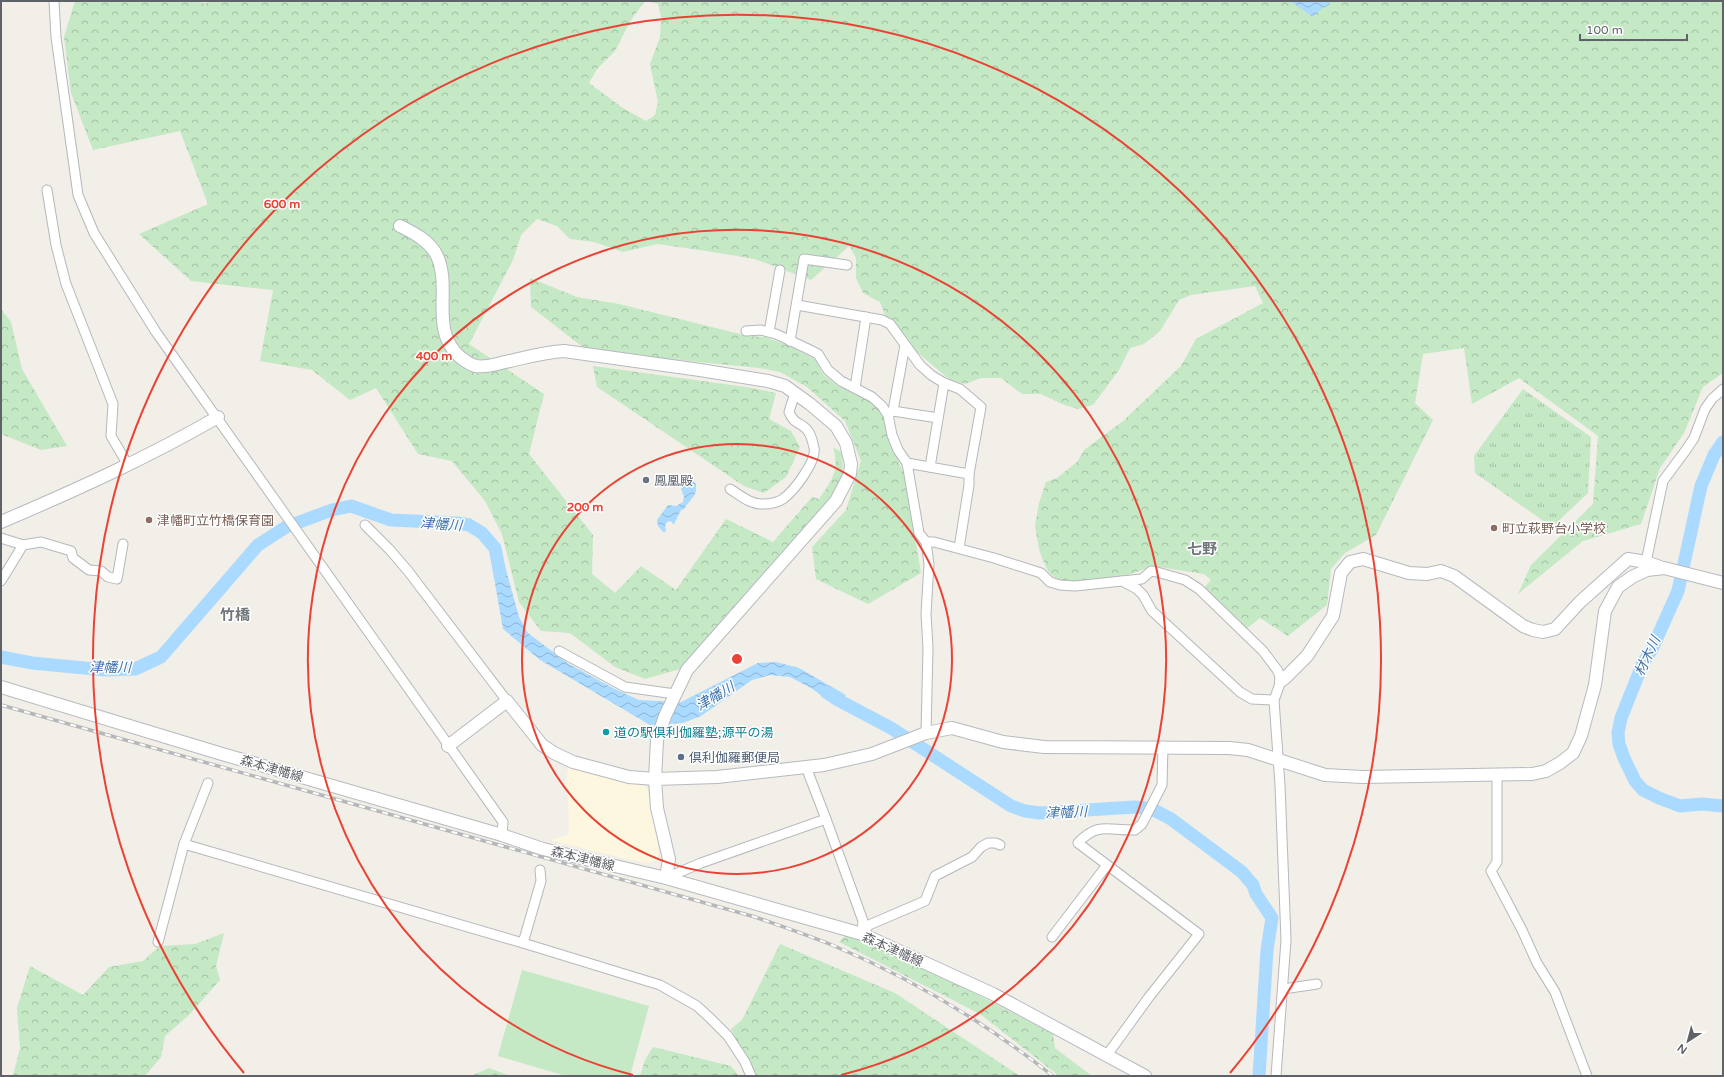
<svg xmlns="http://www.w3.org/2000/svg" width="1724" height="1077" font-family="'Varela Round','Noto Sans JP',sans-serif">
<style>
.commercial{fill:#fef7e0}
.grass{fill:url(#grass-tufts)}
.forest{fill:url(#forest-crowns)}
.garden{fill:#c5e8c5}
.water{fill:url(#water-waves)}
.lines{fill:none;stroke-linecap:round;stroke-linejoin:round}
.river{stroke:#aadaff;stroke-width:13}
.street-casing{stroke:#b5b8bc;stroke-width:11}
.secondary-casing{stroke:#b6babf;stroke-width:14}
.street{stroke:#fff;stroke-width:9}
.secondary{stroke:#fff;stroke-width:12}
.rail-casing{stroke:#b6b7b8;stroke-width:3.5}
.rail{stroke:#fff;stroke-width:2;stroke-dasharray:6;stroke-linecap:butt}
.ring{fill:none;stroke:#ea4335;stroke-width:2}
.worship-dot{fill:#6b7280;stroke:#fff;stroke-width:1.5}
.education-dot{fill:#8d6e63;stroke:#fff;stroke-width:1.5}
.culture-dot{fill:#0f9aa8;stroke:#fff;stroke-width:1.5}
.service-dot{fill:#5c6f8a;stroke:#fff;stroke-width:1.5}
.labels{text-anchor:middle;stroke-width:3;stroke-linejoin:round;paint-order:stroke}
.worship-label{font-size:13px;fill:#5b616d;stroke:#fff;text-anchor:start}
.education-label{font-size:13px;fill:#785e54;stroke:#fff;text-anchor:start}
.culture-label{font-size:13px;fill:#0d838f;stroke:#fff;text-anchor:start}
.service-label{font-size:13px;fill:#4e5e75;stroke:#fff;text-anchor:start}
.street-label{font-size:13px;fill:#5f6368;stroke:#fff}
.water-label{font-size:14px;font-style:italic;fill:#4174aa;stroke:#fff}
.quarter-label{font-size:15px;font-weight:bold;fill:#70757a;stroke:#fff}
.centre{fill:#ea4335;stroke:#fff;stroke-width:2}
.ring-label{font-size:12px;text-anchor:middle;font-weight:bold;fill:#ea4335;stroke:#fff;stroke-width:3;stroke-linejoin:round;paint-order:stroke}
</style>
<defs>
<pattern id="grass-tufts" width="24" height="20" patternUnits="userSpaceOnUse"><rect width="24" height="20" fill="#c5e8c5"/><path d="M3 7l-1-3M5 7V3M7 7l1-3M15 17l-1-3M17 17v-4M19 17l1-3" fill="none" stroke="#a3c0a4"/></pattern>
<pattern id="forest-crowns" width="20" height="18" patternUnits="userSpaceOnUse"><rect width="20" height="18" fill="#c5e8c5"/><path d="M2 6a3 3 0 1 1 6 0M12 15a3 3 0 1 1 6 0" fill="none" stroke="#a3c0a4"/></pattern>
<pattern id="water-waves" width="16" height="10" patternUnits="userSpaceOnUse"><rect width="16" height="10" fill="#aadaff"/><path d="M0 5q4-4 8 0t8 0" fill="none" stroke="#8eb4d2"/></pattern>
</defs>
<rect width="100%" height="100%" fill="#f1efe8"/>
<!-- commercial -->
<polygon class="commercial" points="569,766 641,783 647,788 653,809 659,854 655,860 650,863 626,859 551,840 569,834 568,789 565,784"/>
<!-- grass -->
<polygon class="grass" points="1523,389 1591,437 1588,493 1552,527 1475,473 1474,456"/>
<!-- forest -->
<g class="forest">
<path d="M75,1H198L206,4L207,1H645L631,20L615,51L597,69L589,83L623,108L646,121L655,115L658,102L650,64L660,37L661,17L658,4L647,1H1723V373L1703,387L1684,433L1660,468L1641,524L1583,541L1518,594L1531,565L1593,504L1598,436L1519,378L1472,404L1464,348L1423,354L1415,403L1433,420L1376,535L1345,553L1331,569L1327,605L1288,636L1260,618L1246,629L1203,589L1211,580L1204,574L1153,566L1128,575L1101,580L1066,582L1054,577L1048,571L1042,558L1039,549L1035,526L1039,503L1046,482L1057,478L1077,462L1084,450L1123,421L1181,366L1196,339L1263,303L1255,286L1191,295L1179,300L1160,331L1144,344L1130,348L1119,370L1093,405L1078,409L1062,404L1041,394H1022L1001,378H981L965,384L950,380L917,352L885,315L880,302L863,293L856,278V258L849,246L811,280L755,259L700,250L657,244L623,252L594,242L570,239L557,226L537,219L521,235L513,260L469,344L544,394L529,454L593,535L592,574L615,593L641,566L676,590L726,519L773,542L812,497L819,499C832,480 840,471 833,447L841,452C845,467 842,483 833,497C829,503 822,508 817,513L680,669L645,679L615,667L570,633L541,631L519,602L502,534L485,501L452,461L418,454L376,388L350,400L312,370L260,361L273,290L191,281L139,234L208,204L180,131L93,150L71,93L64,37Z"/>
<polygon points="530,278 577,297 619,304 748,336 765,337 789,346 815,359 823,374 838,386 854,391 864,397 877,406 883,412 892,446 904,474 921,573 868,604 816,579 812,547 846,510 861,461 845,421 807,387 780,372 759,368 588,351 531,307"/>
<polygon points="1,309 11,322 22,369 67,446 41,450 1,434"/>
<polygon points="593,366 753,388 776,393 769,419 791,431 800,447 786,477 764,493 744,486 597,387"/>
<polygon points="224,933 216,966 220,980 190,1014 165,1036 161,1057 145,1076 13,1076 20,1048 17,1008 30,966 83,995 109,967 143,961 160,946 195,944"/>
<polygon points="847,934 936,973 1053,1034 1055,1048 1092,1076 1059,1076 980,1014 839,942"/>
<polygon points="780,944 895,993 1020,1076 755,1076 731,1029 742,1020"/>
<polygon points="653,1047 731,1066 739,1076 640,1076 645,1060"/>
<polygon points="489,1068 511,1076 471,1076"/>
</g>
<!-- garden -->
<polygon class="garden" points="522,970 649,1006 630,1076 566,1076 498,1056"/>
<!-- water -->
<g class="water">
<polygon points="1290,1 1330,1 1330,4 1320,10 1313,17"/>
<path d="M684,478L695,482C700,495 689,500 684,509L681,510L674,524L670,521L667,522L665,526L666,532H663L658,526L657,520L668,505L676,506L683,502L684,496C681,490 679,484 684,478Z"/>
<polygon points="490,555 502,555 519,617 528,633 569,664 613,688 639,700 681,702 758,663 776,662 799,668 846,695 837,706 811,688 790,677 770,675 752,680 701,716 683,723 650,725 540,660 503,629"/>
</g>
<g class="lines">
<!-- river -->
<g class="river">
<polyline points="1723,442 1714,455 1701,486 1678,591 1652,649 1643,663 1621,718 1618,733 1619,744 1624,758 1635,781 1643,790 1659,798 1680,806 1702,804 1723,806"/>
<polyline points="1,657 32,663 105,670 135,669 161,657 258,545 286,527 332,510 351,506 391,520 458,523 469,525 482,533 495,548 500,573"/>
<polyline points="826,692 838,700 891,728 1011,806 1025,811 1040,813 1134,807 1147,808 1156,811 1171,819 1242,872 1253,885 1256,894 1272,918 1267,950 1259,1076"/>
</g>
<!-- street casing -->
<g class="street-casing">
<g id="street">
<polyline points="54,1 56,37 78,195 94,233 156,332 503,822 502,835"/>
<polyline points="47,190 56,245 66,284 113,404 111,436 128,465"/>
<polyline points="797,305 882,320 890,324 920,365 931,375 944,383 960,389 981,407 969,474 969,485 959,548"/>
<polyline points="746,331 761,330 776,334 806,348 818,354 828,370 841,381 872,397 882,406 888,415 892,435 898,450 907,463 919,533 926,542"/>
<polyline points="769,332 780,270"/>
<polyline points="790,341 804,259 847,265"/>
<polyline points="855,388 866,317"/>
<polyline points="893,411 938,418"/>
<polyline points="888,415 893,411 905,345"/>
<polyline points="907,463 969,474"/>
<polyline points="930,467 944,383"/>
<path d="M730,489C740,495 751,505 763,504C770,504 777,503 783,499C794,491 817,461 814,448C813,443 811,435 808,431C803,423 794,425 789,412L795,393"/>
<polyline points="365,525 390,550 408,571 507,701"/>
<polyline points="1,538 23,545 41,542 71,551 73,558 89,570 101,571 108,577 117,579 123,544"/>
<polyline points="1646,562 1663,481 1686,450 1694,438 1705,409 1712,399 1723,389"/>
<polyline points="1,581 23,545"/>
<polyline points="1122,581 1142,579 1151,571 1157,572 1185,580 1199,589 1263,651 1278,671 1281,681 1274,700 1280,785 1286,940 1276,1076"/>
<polyline points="559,651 625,687 675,694"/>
<polyline points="926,733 928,648 926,614 929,564 926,542 934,542 994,558 1041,573 1050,582 1060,585 1075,586 1122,581 1137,589 1143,595 1152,611 1240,692 1252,699 1274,700"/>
<polyline points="806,767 826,819 863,921 862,934"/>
<polyline points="1497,775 1497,862 1491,871 1522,930 1537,963 1555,992 1587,1076"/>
<polyline points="184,844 523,943 660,985 697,1006 710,1018 728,1036 745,1062 751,1076"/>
<polyline points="666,878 701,863 826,819"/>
<polyline points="862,934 869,925 925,901 935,876 972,857 981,847 988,843 996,843 1000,845"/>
<polyline points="1052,937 1107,865"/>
<polyline points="158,942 184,844 208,783"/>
<polyline points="523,943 541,881 540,870"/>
<polyline points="1283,989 1317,984"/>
<path d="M1107,1055L1149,997L1199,934L1078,843C1098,821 1110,831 1135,830L1142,824L1162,785L1163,746"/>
</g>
</g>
<!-- secondary casing -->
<g class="secondary-casing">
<g id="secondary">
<path d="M400,226C414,233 430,241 437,256C452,288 429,330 460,357C465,361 471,365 476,366C487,368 499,363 510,361C528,357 545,352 564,351L700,370L768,381L785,386L810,404L836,426L846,443L851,464L850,474L836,501L687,670L665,716L657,740L655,779L657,808L669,859L666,878"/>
<path d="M1,522C76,490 147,458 218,417"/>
<polyline points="1281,681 1286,677 1307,656 1333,616 1341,573 1350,562 1363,559 1409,573 1427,574 1441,571 1454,576 1523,626 1533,630 1543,632 1555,629 1580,602 1628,559 1646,562 1660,567"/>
<polyline points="1,687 222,754 502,835 543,849 666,878 862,934 993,994 1145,1076"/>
<polyline points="448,746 507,701 542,745 554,753 573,762 629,777 655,779 717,777 824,765 872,754 926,733 952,728 1003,742 1044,747 1229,748 1248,750 1325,775 1363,777 1532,774 1546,771 1560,763 1573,753 1581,736 1595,685 1605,611 1618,587 1632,577 1647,570 1664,568 1723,583"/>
</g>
</g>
<!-- street -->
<use href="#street" class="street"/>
<!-- secondary -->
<use href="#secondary" class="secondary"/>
<!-- rail casing -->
<g class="rail-casing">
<path id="rail" d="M1,705L755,917C781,926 807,935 832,945C911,978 986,1023 1053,1076"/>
</g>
<!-- rail -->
<use href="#rail" class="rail"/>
</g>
<!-- distance rings -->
<g class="ring">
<circle cx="737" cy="659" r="215"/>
<path d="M633 1075A429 429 0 1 1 841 1075"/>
<path d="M244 1073A644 644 0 1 1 1230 1073"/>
</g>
<!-- markers -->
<circle class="worship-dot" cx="646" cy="480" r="4"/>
<g class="education-dot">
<circle cx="149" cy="520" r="4"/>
<circle cx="1494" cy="528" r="4"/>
</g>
<circle class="culture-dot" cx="606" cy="732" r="4"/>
<circle class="service-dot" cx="681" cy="757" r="4"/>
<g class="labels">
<!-- worship labels -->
<g class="worship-label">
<text x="654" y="485">鳳凰殿</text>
</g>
<!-- education labels -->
<g class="education-label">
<text x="157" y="525">津幡町立竹橋保育園</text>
<text x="1502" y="533">町立萩野台小学校</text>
</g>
<!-- culture labels -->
<g class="culture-label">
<text x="614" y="737">道の駅倶利伽羅塾;源平の湯</text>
</g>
<!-- service labels -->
<g class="service-label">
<text x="689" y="762">倶利伽羅郵便局</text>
</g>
<!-- street labels -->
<g class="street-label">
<text transform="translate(272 768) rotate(16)" y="5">森本津幡線</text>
<text transform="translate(583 858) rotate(14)" y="5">森本津幡線</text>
<text transform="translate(893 949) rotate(24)" y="5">森本津幡線</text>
</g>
<!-- water labels -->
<g class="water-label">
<text transform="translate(441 524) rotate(4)" y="5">津幡川</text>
<text transform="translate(1647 656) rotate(-65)" y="5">材木川</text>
<text transform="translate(110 667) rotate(1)" y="5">津幡川</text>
<text transform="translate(715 696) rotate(-31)" y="5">津幡川</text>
<text transform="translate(1066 812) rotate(-2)" y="5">津幡川</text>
</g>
<!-- quarter labels -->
<g class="quarter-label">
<text x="1202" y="554">七野</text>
<text x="235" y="620">竹橋</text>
</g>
</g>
<circle cx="737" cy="659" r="6" class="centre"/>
<g class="ring-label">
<text x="282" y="208">600 m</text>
<text x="434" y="360">400 m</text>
<text x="585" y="511">200 m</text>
</g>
<!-- border -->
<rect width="1724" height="1077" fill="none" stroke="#5f6368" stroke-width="4"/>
<!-- north arrow -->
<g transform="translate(1688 1041) rotate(216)" stroke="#ffffff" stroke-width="3" paint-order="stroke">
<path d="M0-3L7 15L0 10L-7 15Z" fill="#5f6368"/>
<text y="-6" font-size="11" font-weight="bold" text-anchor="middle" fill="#5f6368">N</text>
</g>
<!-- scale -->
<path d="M1580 34v6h107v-6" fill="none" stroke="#5f6368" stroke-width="2"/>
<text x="1586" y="34" font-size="12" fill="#5f6368" stroke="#ffffff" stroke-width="3" paint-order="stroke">100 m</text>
</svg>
